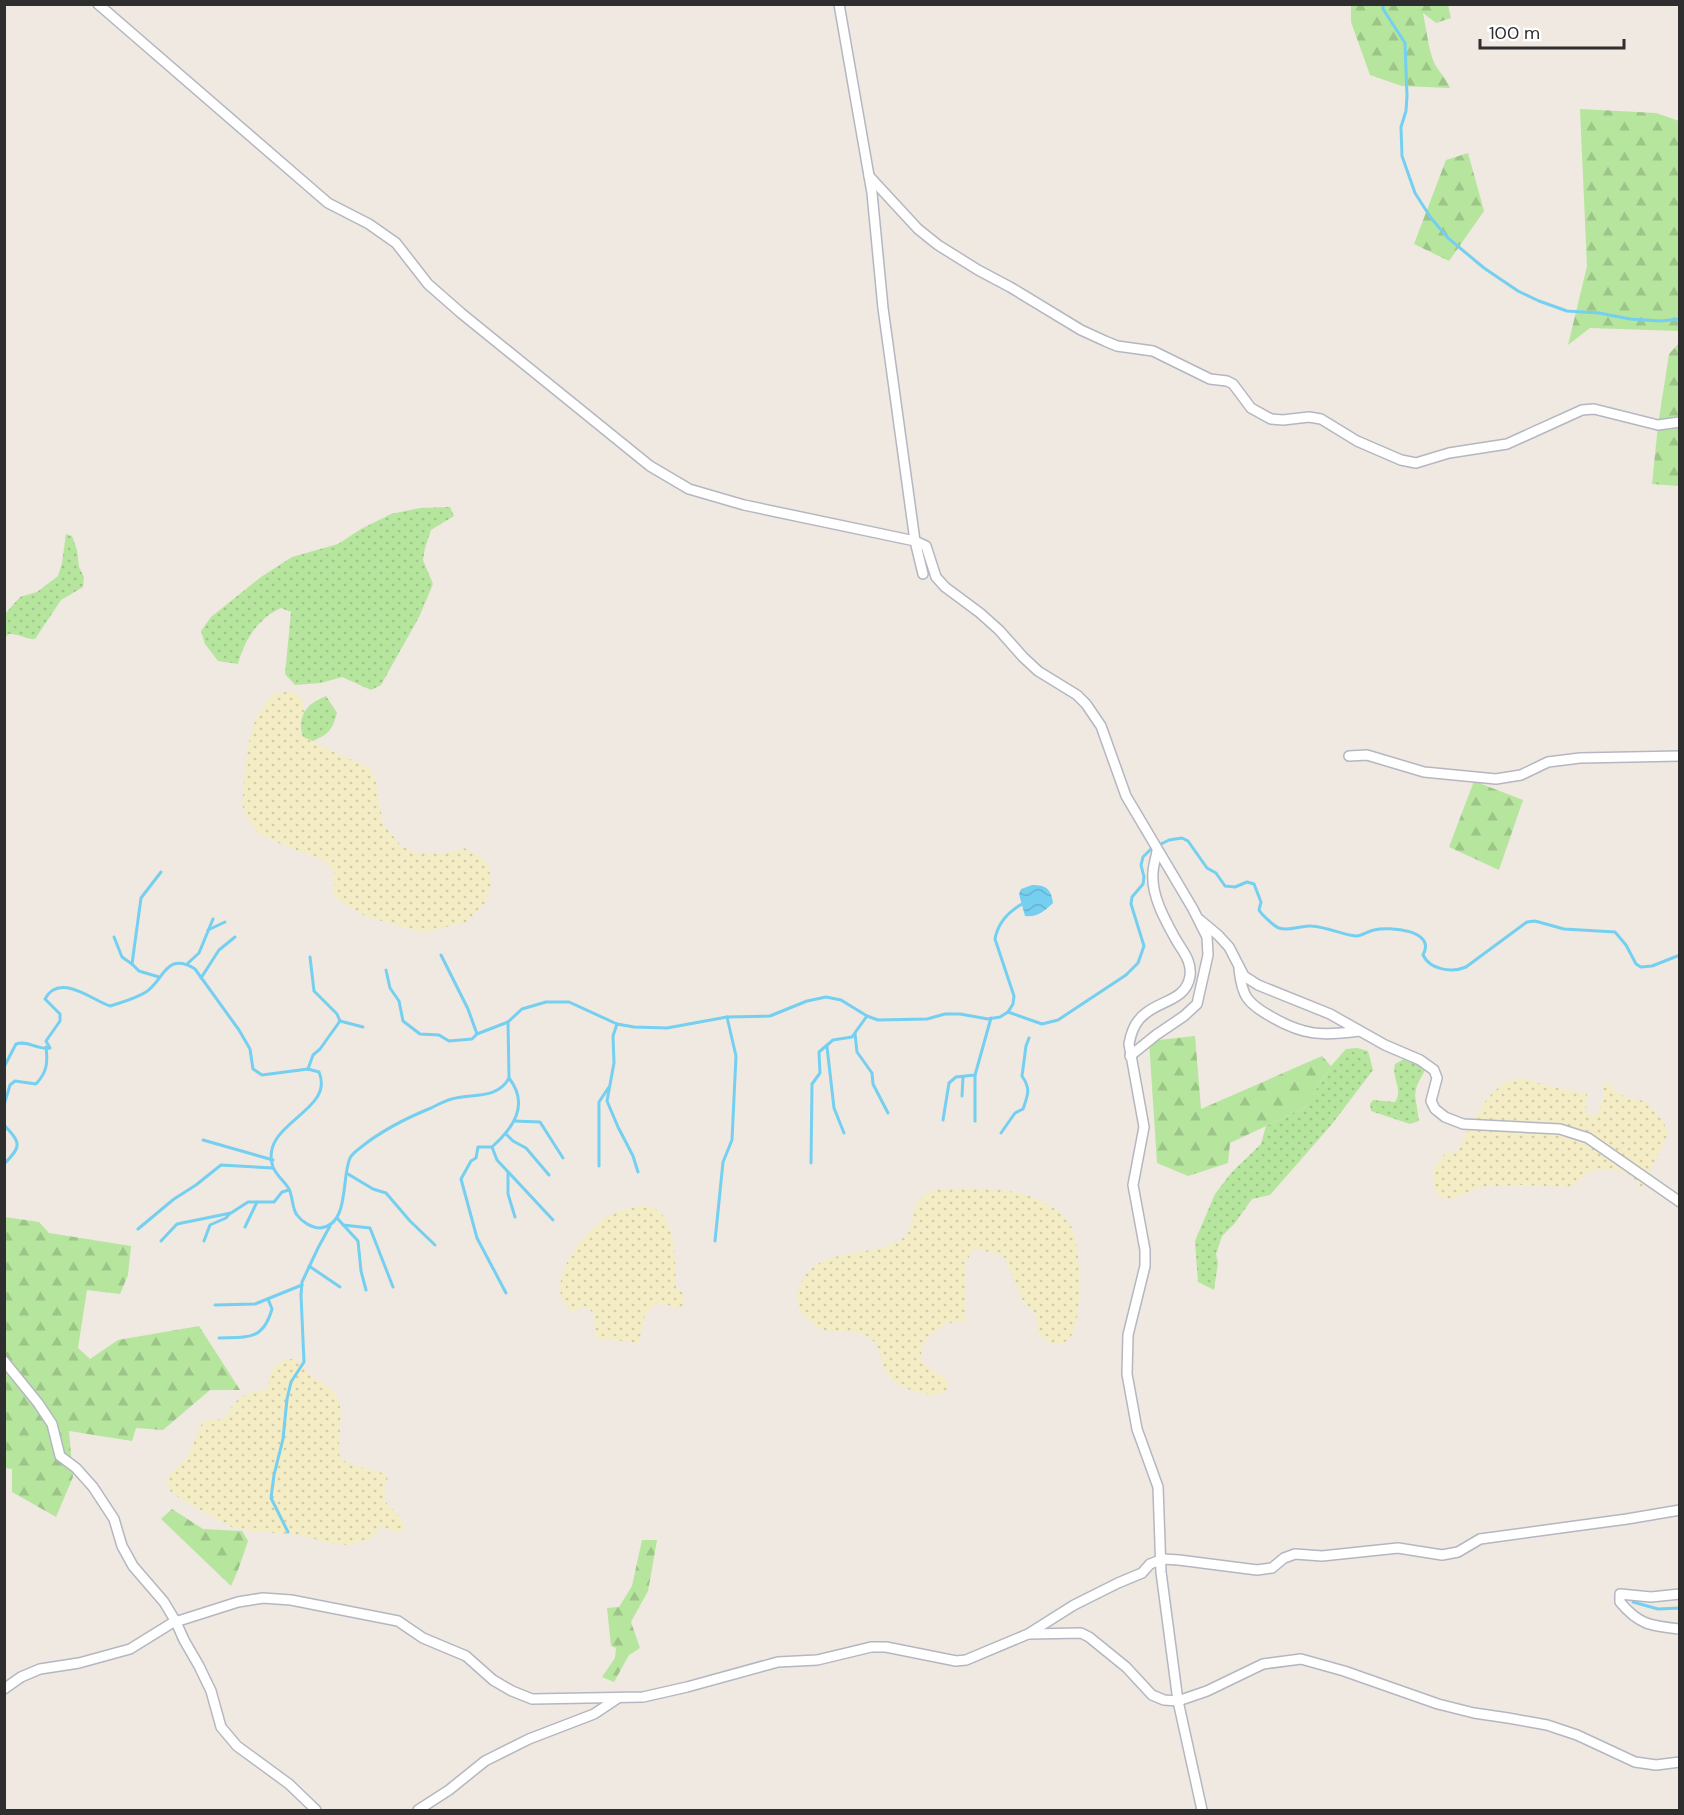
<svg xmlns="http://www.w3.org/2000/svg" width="1684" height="1815" font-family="'DM Sans',sans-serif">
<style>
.grass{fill:url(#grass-dots)}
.forest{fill:url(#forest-firs)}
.sand{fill:url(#sand-dots)}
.water{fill:url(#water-waves)}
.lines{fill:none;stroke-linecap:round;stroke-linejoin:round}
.stream{stroke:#75cff0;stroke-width:3}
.street-casing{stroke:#b4b7c1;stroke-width:12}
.street{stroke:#fff;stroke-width:9}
</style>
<defs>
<pattern id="grass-dots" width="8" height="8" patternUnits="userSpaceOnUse" patternTransform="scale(1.5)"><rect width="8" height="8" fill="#b6e59e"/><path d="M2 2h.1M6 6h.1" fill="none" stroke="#9dc588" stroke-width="1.8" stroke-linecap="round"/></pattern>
<pattern id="forest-firs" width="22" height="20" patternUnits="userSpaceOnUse" patternTransform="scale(1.5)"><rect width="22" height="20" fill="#b6e59e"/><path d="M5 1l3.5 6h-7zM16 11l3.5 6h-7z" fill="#9dc588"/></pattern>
<pattern id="sand-dots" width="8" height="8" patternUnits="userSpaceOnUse" patternTransform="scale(1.5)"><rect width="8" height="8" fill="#f3ecc5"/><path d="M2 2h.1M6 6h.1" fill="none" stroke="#d1cbaa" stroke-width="1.8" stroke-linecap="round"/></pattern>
<pattern id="water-waves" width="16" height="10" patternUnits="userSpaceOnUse" patternTransform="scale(1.5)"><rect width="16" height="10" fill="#75cff0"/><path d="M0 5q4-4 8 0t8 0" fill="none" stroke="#66b2ce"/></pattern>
</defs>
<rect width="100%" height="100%" fill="#efe9e1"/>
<!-- grass -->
<g class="grass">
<path d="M450,507L454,516L431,530L425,548L423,560L433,584L419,617L381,685L371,690L342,677L321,683L295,685L285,674L291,612L281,608C258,618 244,641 238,664L218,661L205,644L201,631L211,617L261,577L292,557L338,544L361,529L391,514L420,508Z"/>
<path d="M66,534L72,536L77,550L79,567L84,577L83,587L61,600L35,639C25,639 18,633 8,634L5,639V614L20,597L37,592L58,576L62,563Z"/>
<path d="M326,696L337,713C332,730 330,733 313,741L303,737C296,715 307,704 326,696Z"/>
<polygon points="1357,1048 1368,1051 1373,1070 1332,1124 1270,1195 1252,1199 1235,1223 1222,1236 1216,1254 1218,1263 1214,1290 1198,1282 1195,1241 1215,1194 1231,1173 1261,1144 1266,1126 1304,1108 1331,1066 1346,1049"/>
<path d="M1406,1058L1412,1060L1425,1070L1417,1085L1415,1095L1419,1121L1410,1124L1371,1111L1370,1104L1373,1100L1395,1102C1404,1090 1391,1078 1395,1064Z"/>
</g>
<!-- forest -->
<g class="forest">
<path d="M1351,5H1448L1451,18L1436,23L1423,13C1426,28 1428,45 1433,60C1437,71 1446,77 1450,88L1402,86L1370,75L1351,22Z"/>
<polygon points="1580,109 1656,113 1679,121 1679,331 1590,328 1568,345 1587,266"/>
<polygon points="1468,153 1484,211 1449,261 1414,244 1446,160"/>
<polygon points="1679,343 1679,486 1652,484 1658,425 1669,354"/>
<polygon points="1474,781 1523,800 1499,870 1449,847"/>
<polygon points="1195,1036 1201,1109 1322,1056 1331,1066 1304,1108 1230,1143 1228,1163 1188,1176 1157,1163 1149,1041"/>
<polygon points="5,1217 39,1222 49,1233 131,1246 128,1275 120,1294 87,1290 78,1348 90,1359 118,1340 199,1326 240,1390 210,1390 163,1430 136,1428 132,1441 69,1431 73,1477 56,1517 12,1492 12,1469 5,1468"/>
<polygon points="172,1509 203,1529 242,1531 248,1541 238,1570 231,1586 161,1519"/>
<polygon points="642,1540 657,1540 648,1591 631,1622 640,1648 629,1655 614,1682 602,1677 615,1658 616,1648 611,1646 607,1608 619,1607 632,1586"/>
</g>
<!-- sand -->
<g class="sand">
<polygon points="291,691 302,699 304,712 299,726 303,737 369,768 375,778 383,824 402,847 419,853 445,853 464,848 478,855 489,866 491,883 486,902 466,922 423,933 365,916 334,897 334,872 325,861 283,845 258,833 249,821 242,805 246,758 252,728 260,711 273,694"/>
<path d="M1524,1078L1547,1086L1587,1094L1586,1114L1595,1116C1602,1107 1605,1096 1602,1085L1611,1084L1615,1091L1627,1098L1645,1101L1660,1117L1669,1132L1642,1189L1633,1177L1613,1169H1598L1588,1172L1571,1187L1520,1185L1479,1187L1453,1199L1440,1197C1427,1181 1432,1165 1447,1152L1456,1153C1473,1126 1486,1080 1524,1078Z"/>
<path d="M934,1189C975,1189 1019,1184 1055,1209C1060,1212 1067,1220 1071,1226C1081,1244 1084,1323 1069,1339C1066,1342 1061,1343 1057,1345C1038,1338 1037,1333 1036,1314L1023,1301L1005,1258L995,1253L973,1249L966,1263L965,1290L966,1321L944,1324L928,1337L921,1351L923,1364L947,1380V1391C943,1392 938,1395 934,1395C917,1394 894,1386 886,1371C881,1363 881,1353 876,1345C863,1324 841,1337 822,1329C812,1325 796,1310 797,1299C803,1245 860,1260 896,1242C916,1233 910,1219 916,1204C919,1198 929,1193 934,1189Z"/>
<path d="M644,1205C650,1207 658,1209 661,1213C677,1230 675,1266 676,1288L684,1294L682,1309L668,1305L655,1304L645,1315L639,1343L595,1338L594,1314L586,1306L572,1312C539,1287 583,1231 608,1216C619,1210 632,1208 644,1205Z"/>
<path d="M292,1359C306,1364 303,1370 313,1377C321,1382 330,1387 335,1394C348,1411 334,1450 341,1458C352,1470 376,1466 388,1477C376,1511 397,1504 405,1527L398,1533L380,1526L373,1538L350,1545L334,1544L299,1535L251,1531L231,1527L179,1498L169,1490L166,1481L171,1473L188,1457L203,1421L224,1419C239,1396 239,1394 267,1389C270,1372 273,1361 292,1359Z"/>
</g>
<!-- water -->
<path class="water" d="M1032,885C1046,885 1051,889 1053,903C1045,911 1036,918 1025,916L1019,894L1021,889Z"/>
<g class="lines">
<!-- stream -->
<g class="stream">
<polyline points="1383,4 1383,9 1405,43 1407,96 1406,111 1401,127 1402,156 1415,193 1431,218 1448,238 1484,268 1518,291 1539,301 1567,311 1599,313 1630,319 1661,321 1680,319"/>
<polyline points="208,930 225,922"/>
<polyline points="114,937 122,957 132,964"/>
<polyline points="441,955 468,1009 477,1034 508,1022"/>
<polyline points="187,964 199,953 213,919"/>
<polyline points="386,970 390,988 399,1001 403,1021 420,1034 439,1035 449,1041 472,1039 477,1034"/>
<polyline points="159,977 139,971 132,964 141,898 161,872"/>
<polyline points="201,978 219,950 235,937"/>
<path d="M1008,1012L1042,1024L1058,1020L1126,975L1138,963L1144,946L1131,904L1132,897L1143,884L1144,877L1141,865L1143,857L1151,849L1169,840L1182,838L1188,841L1207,868L1216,873L1225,886L1235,887L1247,882L1254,884L1261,902L1259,910C1262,915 1274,926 1279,928C1289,932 1301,925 1311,926C1328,927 1342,935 1356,936C1362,936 1368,931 1374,930C1389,926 1437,930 1423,955C1430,970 1452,973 1466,967L1527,922L1535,921L1564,929L1615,932L1626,945L1636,964L1641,967L1652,966L1680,955"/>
<polyline points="340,1021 363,1027"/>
<polyline points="617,1024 613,1036 614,1063 607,1101 618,1127 633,1156 638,1172"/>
<polyline points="855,1034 857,1052 872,1073 873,1084 888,1113"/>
<polyline points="827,1047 834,1108 844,1133"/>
<path d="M4,1067L16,1044C28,1040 37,1050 50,1048L46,1041L60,1021V1014L45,999C59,972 92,1000 110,1006C122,1002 135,999 146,992C164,980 166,951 195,969L239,1030L250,1049L253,1069L262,1075L308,1069L319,1072C336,1112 258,1123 273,1167C276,1175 285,1182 289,1189C293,1197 292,1209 297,1215C302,1222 312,1228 320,1228C350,1225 341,1178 350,1158C352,1154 356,1151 360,1148C382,1130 404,1119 431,1108C439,1104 448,1099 456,1098C475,1094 499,1098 509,1078L508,1022L522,1009L546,1002H569L617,1024L634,1027L667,1028L727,1017L770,1016L807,1001L826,997L841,1000L867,1016L878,1020L927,1019L945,1014H960L988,1019L1000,1017L1008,1012L1013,1004L1014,996L995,939C998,922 1008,912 1022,904"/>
<polyline points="308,1069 313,1055 320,1049 340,1021 337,1014 314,991 310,957"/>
<polyline points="975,1075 975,1121"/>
<path d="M509,1078C530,1105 513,1128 492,1147L497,1160L553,1220"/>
<polyline points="962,1096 963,1077"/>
<path d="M4,1105L10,1085L15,1081L36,1084C47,1072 48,1063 46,1047"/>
<polyline points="943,1120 949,1083 956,1077 975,1075 991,1018"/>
<polyline points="514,1121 540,1122 563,1158"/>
<path d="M4,1125C21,1143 22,1146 4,1164"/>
<path d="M1001,1133L1015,1113L1023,1109C1028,1095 1031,1089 1022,1076L1026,1046L1029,1038"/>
<polyline points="506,1134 513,1141 526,1148 549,1175"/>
<polyline points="203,1140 273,1160"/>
<polyline points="492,1147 478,1147 476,1158 471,1161 461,1179 477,1238 506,1293"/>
<polyline points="811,1163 812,1084 820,1073 819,1052 833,1040 852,1037 867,1016"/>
<polyline points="599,1166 599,1102 609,1087"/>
<polyline points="508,1173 508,1194 515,1217"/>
<polyline points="348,1174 373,1189 386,1193 410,1221 435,1245"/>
<polyline points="337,1218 358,1241 361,1271 366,1290"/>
<polyline points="343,1225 370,1228 393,1287"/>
<polyline points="245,1227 257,1202"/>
<polyline points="138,1229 174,1199 196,1185 221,1165 273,1168"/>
<polyline points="161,1241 177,1224 231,1213 248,1202 274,1202 282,1192 289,1190"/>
<polyline points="204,1241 210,1225 226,1218 230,1213"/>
<polyline points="715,1241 723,1162 732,1140 736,1056 727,1017"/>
<polyline points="309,1266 340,1287"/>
<polyline points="215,1305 255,1304 302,1285"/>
<path d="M219,1338C247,1337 263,1341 272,1309L268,1299"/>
<polyline points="288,1532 271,1498 274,1475 283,1439 287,1399 291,1382 304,1362 301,1295 302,1282 318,1248 330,1226"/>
<polyline points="1633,1602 1658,1609 1680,1608"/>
</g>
<!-- street casing -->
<g class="street-casing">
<g id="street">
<polyline points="98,4 328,203 369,224 396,243 428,284 461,313 650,466 689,489 744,505 915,541 926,546 936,577 945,587 980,613 999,630 1023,657 1038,671 1077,695 1086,704 1101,726 1126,796 1193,909 1207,937 1208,955 1197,1004 1184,1016 1156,1035 1130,1056"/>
<polyline points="839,4 872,193 883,308 915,541 923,574"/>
<polyline points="869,176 918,229 938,245 978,270 1010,287 1081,330 1105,341 1117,346 1153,351 1210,379 1227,381 1233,384 1251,408 1271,419 1283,420 1309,417 1321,419 1357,441 1401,460 1416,463 1449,453 1507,444 1582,410 1594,409 1658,425 1680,422"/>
<polyline points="1349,756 1367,755 1424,772 1496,779 1521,775 1548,762 1580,758 1680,756"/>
<path d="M1157,851C1156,858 1153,866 1153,873C1151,895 1165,920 1175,938C1182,951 1192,960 1190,976C1186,1000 1162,1000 1146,1013C1136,1020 1131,1032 1129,1044L1144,1127L1133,1185L1145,1250V1266L1128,1335L1127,1374L1137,1429L1158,1487L1161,1572L1178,1701L1202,1810"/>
<polyline points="1200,920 1218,935 1229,947 1244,976 1258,985 1330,1014 1385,1045 1420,1060 1434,1070 1437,1078 1431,1101 1435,1109 1445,1117 1463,1124 1560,1129 1588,1138 1680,1202"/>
<path d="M1239,969C1242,996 1247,1003 1270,1016C1304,1036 1322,1036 1359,1031"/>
<polyline points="4,1361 38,1403 52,1424 60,1456 76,1468 93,1487 114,1519 122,1546 133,1566 164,1602 176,1622 184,1640 199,1666 211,1691 221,1727 237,1746 289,1784 316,1810"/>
<path d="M1680,1594L1651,1597L1620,1594V1602C1639,1625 1651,1626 1680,1629"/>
<polyline points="1030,1634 1081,1633 1089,1637 1126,1667 1152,1695 1164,1700 1178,1701 1207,1691 1263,1664 1301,1659 1344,1671 1438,1704 1474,1713 1508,1718 1547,1725 1577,1735 1635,1762 1656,1765 1680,1762"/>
<polyline points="4,1689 21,1677 40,1669 79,1663 130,1649 172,1623 238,1602 263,1598 291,1600 398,1621 423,1638 466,1656 493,1680 512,1691 532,1699 643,1697 687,1687 778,1662 817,1660 871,1647 886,1647 956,1661 966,1660 1028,1634 1074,1605 1118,1583 1142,1573 1150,1564 1163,1559 1179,1560 1257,1570 1272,1568 1284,1558 1295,1554 1322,1556 1398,1548 1442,1555 1458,1552 1480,1539 1627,1519 1680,1510"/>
<polyline points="418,1810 449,1790 485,1761 529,1739 594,1714 618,1698"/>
</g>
</g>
<!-- street -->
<use href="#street" class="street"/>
</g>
<!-- border -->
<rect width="1684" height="1815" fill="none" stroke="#2e2e2e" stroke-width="12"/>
<!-- scale -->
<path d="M1480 39v9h144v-9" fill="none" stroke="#2e2e2e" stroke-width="3"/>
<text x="1489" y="39" font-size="18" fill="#2e2e2e" stroke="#ffffff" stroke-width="4.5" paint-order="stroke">100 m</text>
</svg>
